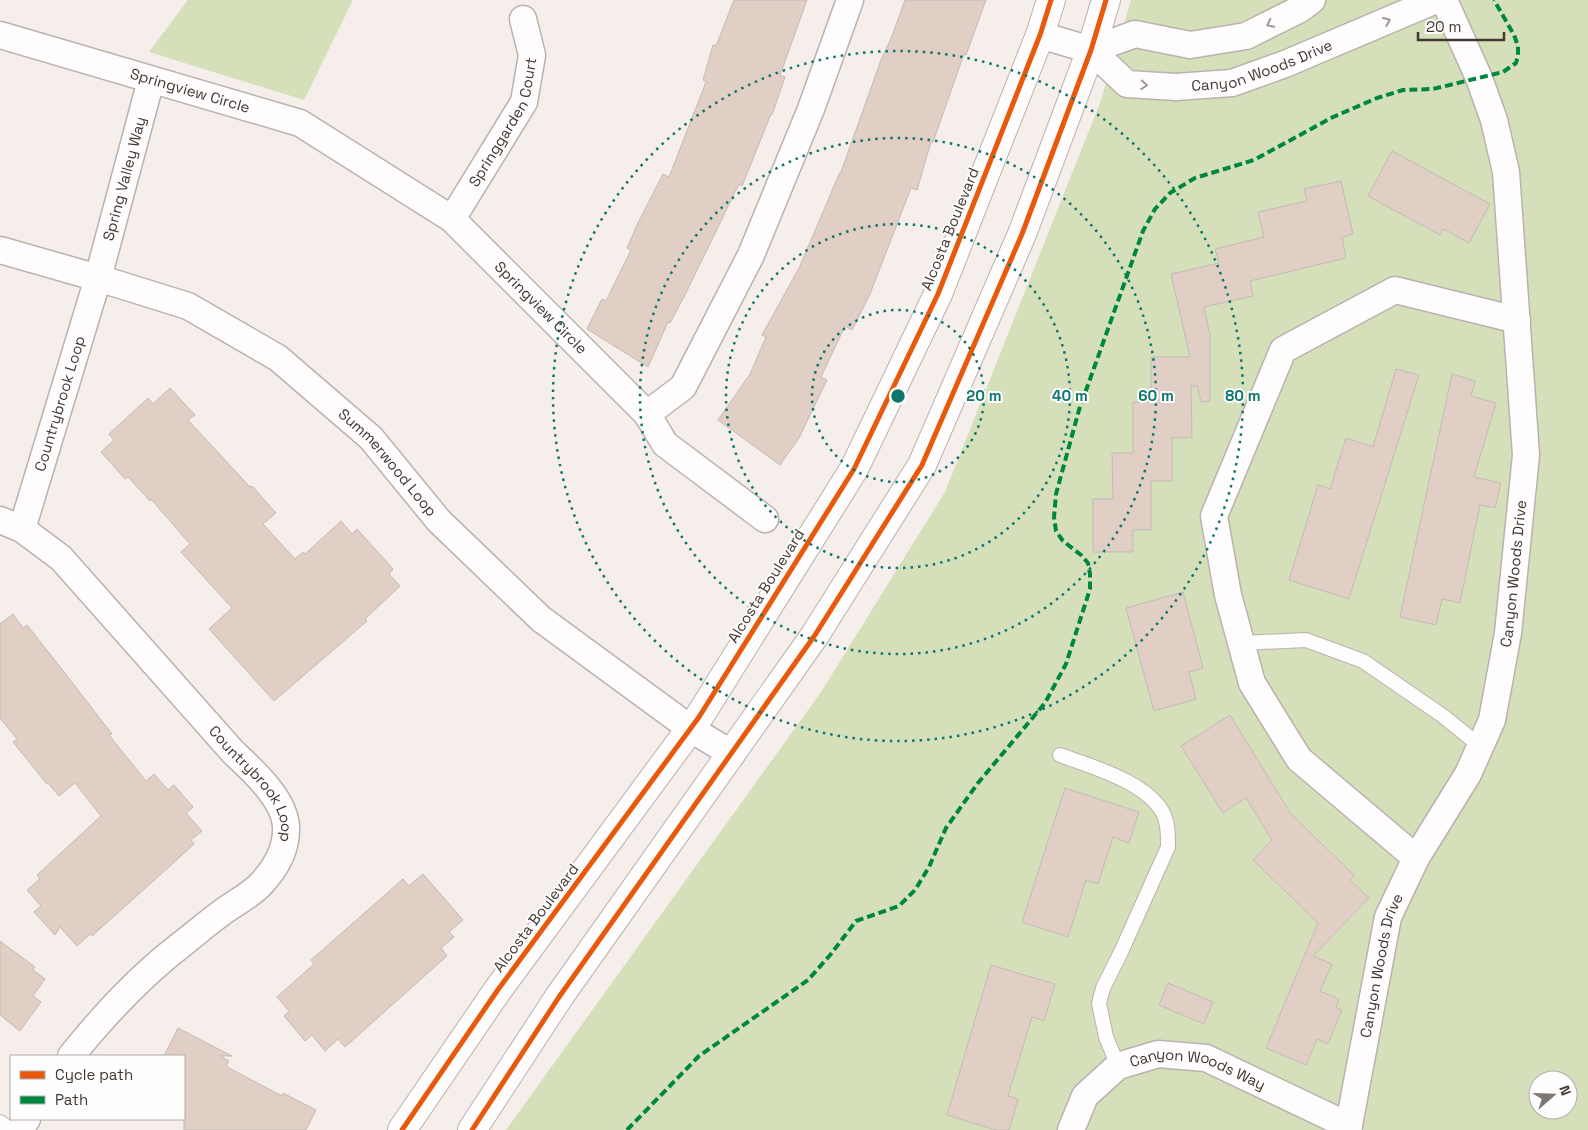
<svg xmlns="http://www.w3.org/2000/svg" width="1588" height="1130" font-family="'Space Grotesk',sans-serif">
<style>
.green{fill:#d5e0ba;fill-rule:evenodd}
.building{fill:#e1cfc5;stroke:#c3bbb6}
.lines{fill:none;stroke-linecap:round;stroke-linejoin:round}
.service-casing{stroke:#bab2ae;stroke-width:16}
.minor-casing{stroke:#bab2ae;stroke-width:29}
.secondary-casing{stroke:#bab2ae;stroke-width:30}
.service{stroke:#fefcfc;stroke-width:14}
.minor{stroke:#fefcfc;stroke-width:26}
.secondary{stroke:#fefcfc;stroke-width:28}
.quiet{stroke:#00873e;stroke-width:4;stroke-dasharray:8 4;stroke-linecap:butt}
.cycleway-casing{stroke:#fdfdfd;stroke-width:8}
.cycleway{stroke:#e8590c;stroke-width:5}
.oneway{stroke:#a09a97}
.ring{fill:none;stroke:#0f766e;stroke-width:2.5;stroke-dasharray:2.5 5}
.labels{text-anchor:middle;stroke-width:4;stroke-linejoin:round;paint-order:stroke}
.street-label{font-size:15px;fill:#423732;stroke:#fdfdfd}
.centre{fill:#0f766e;stroke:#fdfdfd;stroke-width:2.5}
.ring-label{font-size:15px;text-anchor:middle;font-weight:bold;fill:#0f766e;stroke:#fdfdfd;stroke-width:4;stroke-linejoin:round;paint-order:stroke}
</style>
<rect width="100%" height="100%" fill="#f6eeea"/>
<!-- green -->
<g class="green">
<polygon points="188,0 353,0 304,100 149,52"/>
<path d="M1131,0H1588V1130H506L821,692L945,492L1100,103ZM1538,1080H1568V1110H1538Z"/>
</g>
<!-- building -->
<g class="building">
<polygon points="734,0 807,0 780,75 785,77 772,115 771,114 742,186 739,184 684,297 670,323 668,322 648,367 587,329 602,299 606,301 631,250 627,248 638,223 663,174 669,177 706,82 703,80 713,45 716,46"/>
<polygon points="905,0 986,0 966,55 964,54 933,142 931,142 917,190 911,188 870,294 852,330 845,326 821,377 827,380 799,438 780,465 718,420 750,374 766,337 762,335 799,268 840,172 841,172 881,60 892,36"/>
<polygon points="1392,151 1490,204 1469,243 1444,229 1440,235 1368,196"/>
<polygon points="1341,181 1353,234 1342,237 1346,258 1250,281 1253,296 1204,307 1210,335 1210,401 1201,402 1197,386 1191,386 1192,438 1172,438 1172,481 1151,481 1151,530 1133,530 1133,552 1093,552 1093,499 1113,499 1112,453 1133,453 1133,402 1151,402 1151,357 1190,357 1171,274 1219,263 1215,249 1264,237 1258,212 1307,201 1304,189"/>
<polygon points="1396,369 1419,375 1349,599 1289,580 1318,485 1330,489 1346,438 1373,447"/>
<polygon points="1452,374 1475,381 1471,396 1496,403 1474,477 1501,483 1495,508 1480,505 1460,603 1442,599 1436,625 1400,617"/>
<polygon points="170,388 195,415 188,420 250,487 252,486 276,513 263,524 295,559 303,552 305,554 341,521 352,534 357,529 393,569 389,574 400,586 365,619 367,621 274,701 209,629 232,608 181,552 190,544 151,499 150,501 128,477 125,479 101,452 114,440 109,434 148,398 153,404"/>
<polygon points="1183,592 1203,668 1189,672 1196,699 1154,711 1126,608"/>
<polygon points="13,614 23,628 27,625 61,668 112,734 109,735 146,781 154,774 168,790 174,785 193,807 186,813 202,831 191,840 194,844 170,866 92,936 90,934 77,946 60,927 55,935 34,912 41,906 27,890 40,879 37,875 101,816 75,783 59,796 48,783 47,784 13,742 17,739 0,718 0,624"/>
<polygon points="1230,715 1291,814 1354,875 1350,880 1369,898 1313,956 1332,964 1320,991 1339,999 1336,1007 1342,1010 1328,1044 1317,1039 1306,1065 1266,1048 1318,923 1253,860 1272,840 1246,798 1223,813 1181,746"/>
<polygon points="1065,788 1139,812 1129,843 1113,837 1098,884 1086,880 1068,937 1022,922"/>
<polygon points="423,874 463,920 449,932 454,937 441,948 447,956 345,1047 338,1039 325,1051 312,1035 305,1041 284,1016 289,1011 277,997 314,964 311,960 403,879 409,886"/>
<polygon points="0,941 35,967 33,970 45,979 33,996 41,1002 20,1031 0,1015"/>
<polygon points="991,965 1055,984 1044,1021 1032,1017 1008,1096 1018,1099 1009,1130 996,1130 947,1115"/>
<polygon points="1168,983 1213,1002 1204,1024 1159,1005"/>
<polygon points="178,1028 232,1056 220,1056 229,1061 226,1066 231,1069 282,1096 283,1093 316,1110 306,1130 184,1130 184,1069 185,1067 184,1065 184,1056 164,1056"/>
</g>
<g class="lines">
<!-- service casing -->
<g class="service-casing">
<g id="service">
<polyline points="1242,643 1306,640 1363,661 1443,716 1480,746"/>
<path d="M1060,755C1090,766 1147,782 1163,813C1168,823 1168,835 1168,847L1121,952L1103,988L1099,1003L1106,1037L1118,1066"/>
<polyline points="0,1122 11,1130"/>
</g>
</g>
<!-- minor casing -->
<g class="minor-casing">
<g id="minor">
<path id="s1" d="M0,35L300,123L452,219L647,414L683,387L751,255L811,109L850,0"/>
<path id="s2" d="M1040,35L1091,50L1127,84L1176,87L1232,83L1285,64L1436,0"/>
<polyline points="1091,50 1135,34 1190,45 1246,36 1300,9 1312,0"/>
<path id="s3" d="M452,219L524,102L532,55L523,19"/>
<path id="s4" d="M0,250L98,278L188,306L278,358L371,438L439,521L541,619L691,729L732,754"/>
<polyline points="647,414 665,444 765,519"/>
<path id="s5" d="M0,520L22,529L61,558L233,752C252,770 285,799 286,827C287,850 275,869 261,884C251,895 236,902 224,911C210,921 196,933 182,944C139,977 105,1014 71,1056"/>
<path id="s6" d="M22,529L98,278L151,80"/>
<polyline points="1416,858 1299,759 1252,683 1228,595 1214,516 1283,350 1395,290 1517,320"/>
<polyline points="20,1130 27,1119"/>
<path id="s7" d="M1071,1130L1085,1096L1118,1066L1158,1054L1206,1058L1349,1126"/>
<path id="s8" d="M1348,1130L1388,917L1416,858L1468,774L1492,720L1508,633L1526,455L1506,172L1494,120L1479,78L1444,0"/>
</g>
</g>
<!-- secondary casing -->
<g class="secondary-casing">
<g id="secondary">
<polyline points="402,1130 497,991 699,717 854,469 938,294 1040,35 1051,0"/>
<polyline points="472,1130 559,997 815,635 922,465 1022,234 1091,50 1106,0"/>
</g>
</g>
<!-- service -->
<use href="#service" class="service"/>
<!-- minor -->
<use href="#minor" class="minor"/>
<!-- secondary -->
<use href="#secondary" class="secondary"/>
<!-- quiet -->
<polyline class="quiet" points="627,1130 699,1056 808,980 831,954 856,921 899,906 915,890 929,867 946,828 978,783 1045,703 1066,664 1090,589 1090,574 1088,563 1081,555 1063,541 1056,531 1054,517 1056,494 1079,410 1143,231 1155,209 1170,193 1195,178 1254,160 1333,117 1377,98 1403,90 1433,89 1503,72 1516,63 1518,56 1518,46 1514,35 1494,0"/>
<!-- cycleway casing -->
<g class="cycleway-casing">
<g id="cycleway">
<polyline points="402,1130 497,991 699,717 854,469 938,294 1040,35 1051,0"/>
<polyline points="472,1130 559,997 815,635 922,465 1022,234 1091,50 1106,0"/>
</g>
</g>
<!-- cycleway -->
<use href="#cycleway" class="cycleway"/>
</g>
<!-- one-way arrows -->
<defs><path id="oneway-chevron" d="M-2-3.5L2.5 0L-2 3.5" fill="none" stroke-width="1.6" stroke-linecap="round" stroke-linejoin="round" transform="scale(1.25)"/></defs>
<g class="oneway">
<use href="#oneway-chevron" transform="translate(1387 21) rotate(-23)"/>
<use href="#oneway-chevron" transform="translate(1270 24) rotate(154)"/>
<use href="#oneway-chevron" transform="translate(1144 85) rotate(4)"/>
</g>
<!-- distance rings -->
<g class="ring">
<circle cx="898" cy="396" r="86"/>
<circle cx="898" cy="396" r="172"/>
<circle cx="898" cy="396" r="258"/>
<circle cx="898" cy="396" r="345"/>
</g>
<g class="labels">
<!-- street labels -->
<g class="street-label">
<text dy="5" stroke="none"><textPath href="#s2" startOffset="241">Canyon Woods Drive</textPath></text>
<text dy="5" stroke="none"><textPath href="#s1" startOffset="198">Springview Circle</textPath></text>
<text dy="5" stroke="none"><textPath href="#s3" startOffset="111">Springgarden Court</textPath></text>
<text dy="5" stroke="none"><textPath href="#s6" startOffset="365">Spring Valley Way</textPath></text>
<text transform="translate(950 229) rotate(-68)" y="5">Alcosta Boulevard</text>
<text dy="5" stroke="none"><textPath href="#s1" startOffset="618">Springview Circle</textPath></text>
<text dy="5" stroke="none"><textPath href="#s6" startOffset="131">Countrybrook Loop</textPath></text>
<text dy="5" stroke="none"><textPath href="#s4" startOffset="452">Summerwood Loop</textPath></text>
<text dy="5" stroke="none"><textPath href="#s8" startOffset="588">Canyon Woods Drive</textPath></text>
<text transform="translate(766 586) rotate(-58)" y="5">Alcosta Boulevard</text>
<text dy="5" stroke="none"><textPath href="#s5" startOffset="370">Countrybrook Loop</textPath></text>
<text transform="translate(536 918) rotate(-53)" y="5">Alcosta Boulevard</text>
<text dy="5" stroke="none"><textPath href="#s8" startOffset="168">Canyon Woods Drive</textPath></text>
<text dy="5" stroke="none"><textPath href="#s7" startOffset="165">Canyon Woods Way</textPath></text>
</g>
</g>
<circle cx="898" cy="396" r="8" class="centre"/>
<g class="ring-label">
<text x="984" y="401">20 m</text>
<text x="1070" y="401">40 m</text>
<text x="1156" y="401">60 m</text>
<text x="1243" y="401">80 m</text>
</g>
<!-- legend -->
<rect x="10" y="1055" width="175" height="65" fill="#fdfdfd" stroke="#b2aeac"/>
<rect x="20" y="1071" width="25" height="8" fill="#e8590c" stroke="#b2aeac"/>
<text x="55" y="1080" font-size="15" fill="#423732">Cycle path</text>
<rect x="20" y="1096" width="25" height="8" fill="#00873e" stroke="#b2aeac"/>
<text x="55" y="1105" font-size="15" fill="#423732">Path</text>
<!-- north arrow -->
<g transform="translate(1553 1095) rotate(70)"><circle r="24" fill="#fdfdfd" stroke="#b2aeac"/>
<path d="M0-4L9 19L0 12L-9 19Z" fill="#817772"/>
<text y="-8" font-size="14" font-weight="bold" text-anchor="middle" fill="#423732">N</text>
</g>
<!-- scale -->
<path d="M1418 32v8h86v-8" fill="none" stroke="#423732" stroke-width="2.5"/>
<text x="1426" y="32" font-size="15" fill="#423732" stroke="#fdfdfd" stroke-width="4" paint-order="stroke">20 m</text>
</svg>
